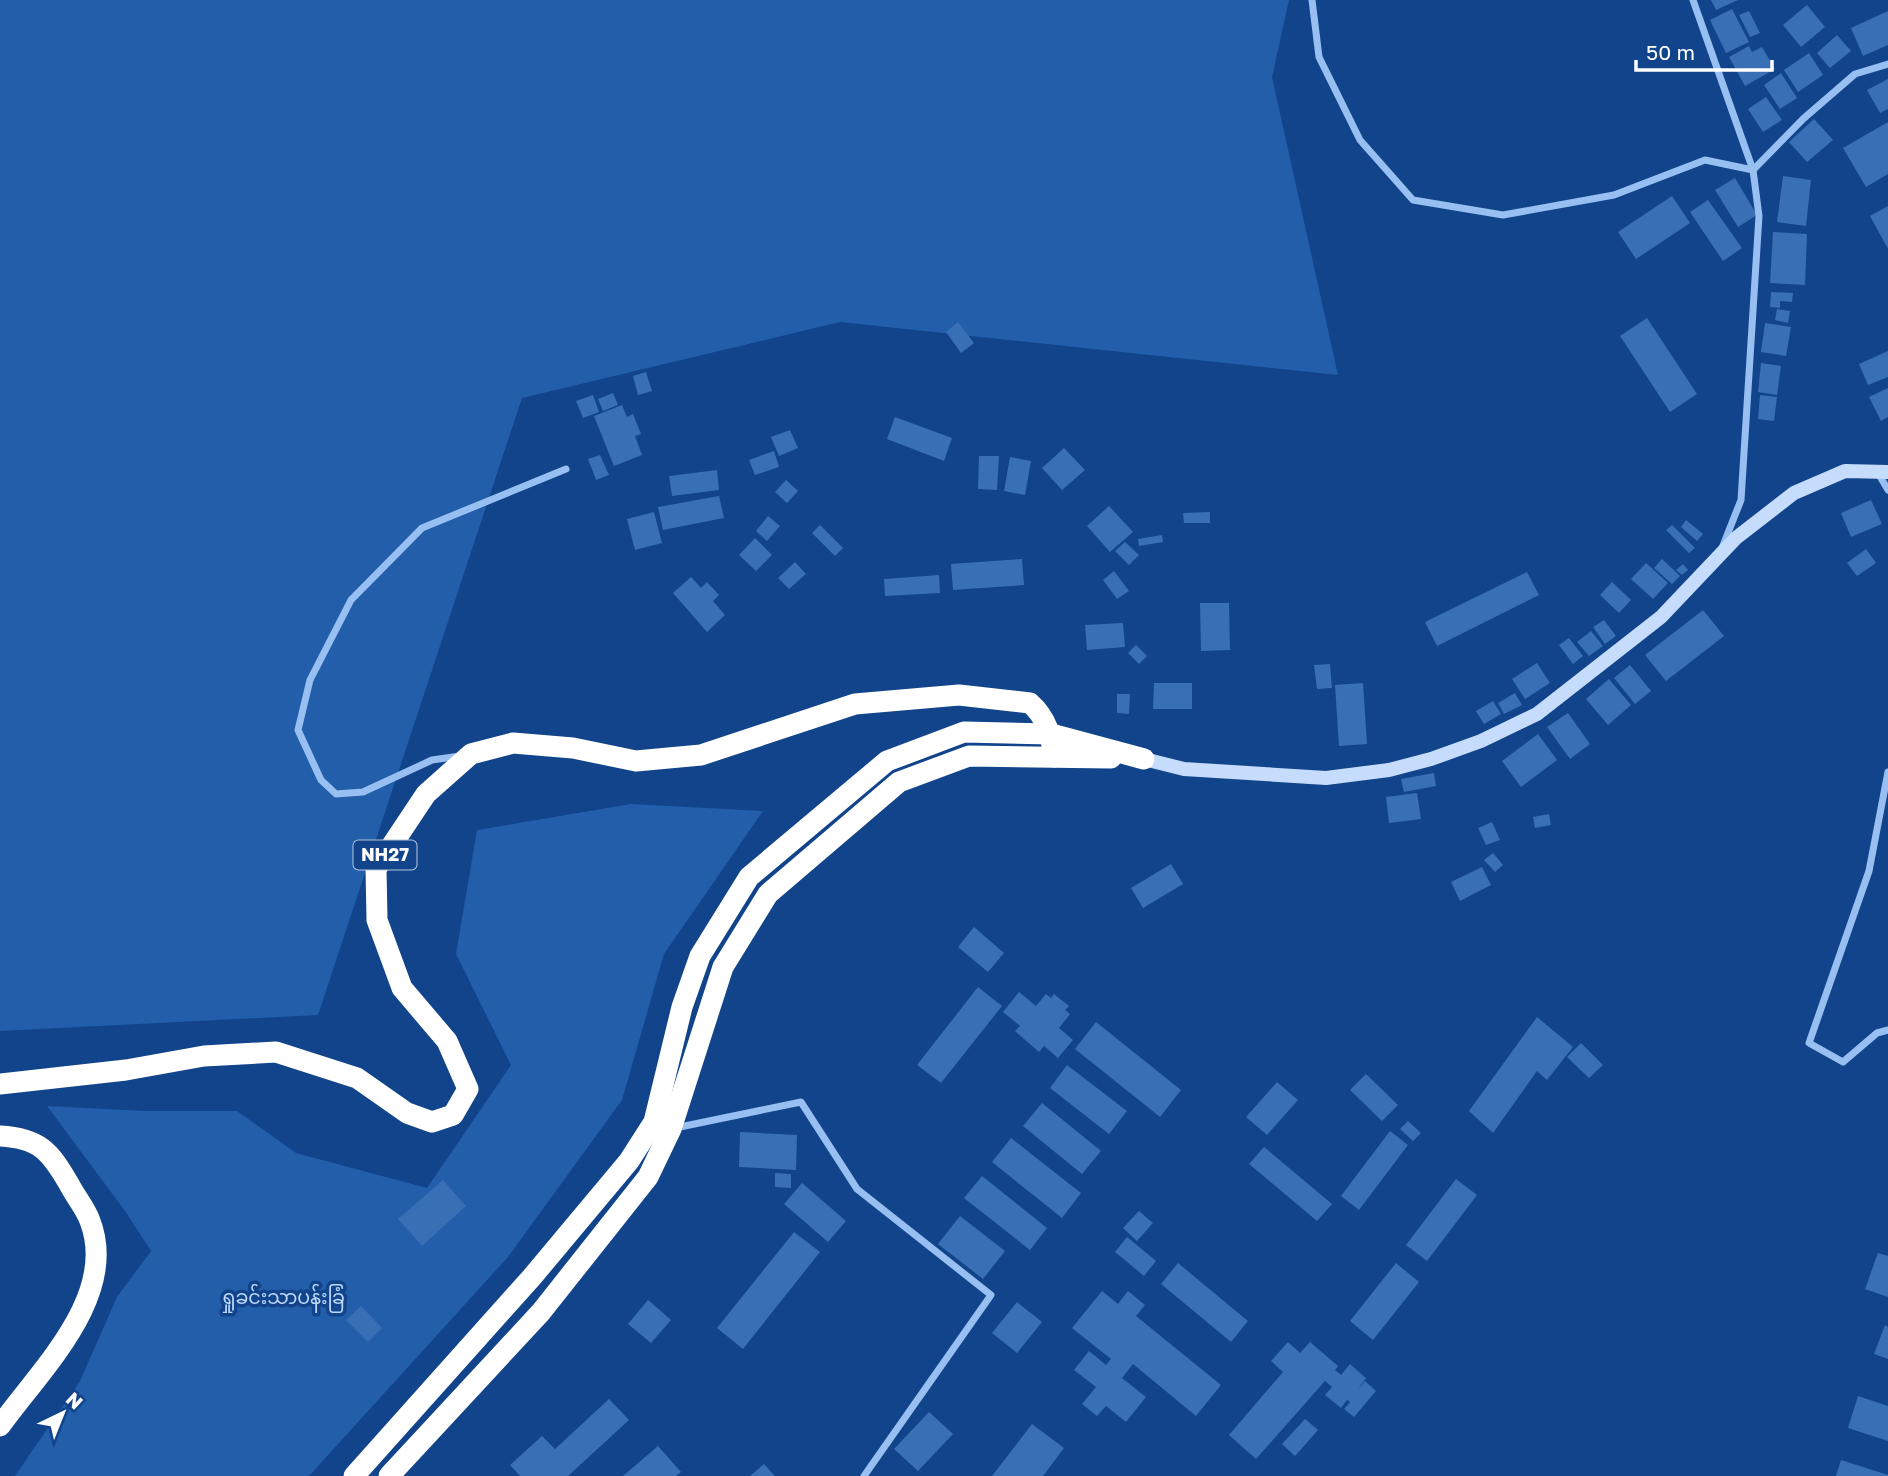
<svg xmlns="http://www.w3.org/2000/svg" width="1888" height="1476" font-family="'Golos Text','Noto Sans Myanmar',sans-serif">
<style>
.green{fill:#225eaa}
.building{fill:#396fb4}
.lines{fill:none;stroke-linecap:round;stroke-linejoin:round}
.street{stroke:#97bff1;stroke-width:7}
.secondary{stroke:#c6dcfc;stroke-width:14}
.highway{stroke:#fff;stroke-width:21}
.labels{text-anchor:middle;stroke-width:7;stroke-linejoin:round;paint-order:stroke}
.shield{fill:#11448b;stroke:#b8c7dc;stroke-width:2}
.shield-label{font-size:18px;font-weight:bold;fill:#fff}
.park-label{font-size:19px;fill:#bed9fd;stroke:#11448b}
</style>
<rect width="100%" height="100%" fill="#11448b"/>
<!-- green -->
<g class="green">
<polygon points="0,0 1289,0 1272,77 1338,375 840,322 522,398 318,1015 0,1031"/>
<polygon points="631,804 763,811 664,954 622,1100 508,1257 309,1476 15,1476 80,1381 117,1297 151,1251 125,1211 47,1106 146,1111 237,1111 296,1153 427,1188 511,1065 456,954 477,830"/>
</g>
<!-- building -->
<g class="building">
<polygon points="1711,0 1738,0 1716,10"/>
<polygon points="1807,5 1825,27 1801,47 1783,25"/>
<polygon points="1732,9 1749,42 1726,53 1710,20"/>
<polygon points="1749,11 1760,33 1750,37 1739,15"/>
<polygon points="1888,11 1888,45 1863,56 1851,28"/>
<polygon points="1837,35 1851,51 1830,68 1817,53"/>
<polygon points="1749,46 1752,52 1762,47 1775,69 1745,86 1729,57"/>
<polygon points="1809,53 1823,75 1798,92 1784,70"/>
<polygon points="1781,73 1797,98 1780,109 1764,85"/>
<polygon points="1888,79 1888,109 1880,113 1867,90"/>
<polygon points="1766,97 1782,120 1763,132 1748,109"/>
<polygon points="1814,119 1833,140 1807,162 1789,142"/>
<polygon points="1888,122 1888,174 1866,187 1843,148"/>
<polygon points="1783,176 1811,180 1806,226 1777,222"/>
<polygon points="1735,178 1757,215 1738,227 1715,190"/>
<polygon points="1672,196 1690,223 1636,259 1618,232"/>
<polygon points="1708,200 1742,248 1723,261 1690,212"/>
<polygon points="1888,206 1888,249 1870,216"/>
<polygon points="1773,232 1807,234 1805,285 1770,283"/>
<polygon points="1771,292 1793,293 1792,302 1780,301 1780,308 1770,307"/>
<polygon points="1777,309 1790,311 1788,323 1775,320"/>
<polygon points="1647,318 1697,394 1670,412 1620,336"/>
<polygon points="958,322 974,343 961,353 946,332"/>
<polygon points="1765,323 1791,327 1786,356 1761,352"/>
<polygon points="1888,351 1888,377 1868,385 1859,364"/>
<polygon points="1761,363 1781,366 1777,395 1758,392"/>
<polygon points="646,372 652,391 638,395 633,376"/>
<polygon points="1888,388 1888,417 1881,421 1869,397"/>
<polygon points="613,393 618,405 603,411 598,399"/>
<polygon points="593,395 599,412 583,418 576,401"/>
<polygon points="1760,395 1777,397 1774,421 1758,419"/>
<polygon points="622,405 627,417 633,414 641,434 635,436 642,455 614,466 594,416"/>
<polygon points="895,417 952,438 944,461 887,439"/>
<polygon points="790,430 798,448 779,456 771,437"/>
<polygon points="1064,448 1085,470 1062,490 1042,468"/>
<polygon points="774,451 779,467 755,475 749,460"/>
<polygon points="600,455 609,475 596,480 588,459"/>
<polygon points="979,456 999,456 997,490 978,489"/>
<polygon points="1010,457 1031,461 1025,495 1004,491"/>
<polygon points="717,470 719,490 672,496 669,476"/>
<polygon points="786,480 798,491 787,503 775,492"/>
<polygon points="719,496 724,518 663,530 658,507"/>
<polygon points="1871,500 1882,524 1851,537 1841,513"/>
<polygon points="1109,506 1133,532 1110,552 1087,526"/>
<polygon points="654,512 662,543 635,550 627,519"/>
<polygon points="1210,512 1210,523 1184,523 1183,513"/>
<polygon points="768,516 780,526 767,541 756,531"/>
<polygon points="1686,520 1703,534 1697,541 1681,527"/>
<polygon points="820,525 843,548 835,556 812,533"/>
<polygon points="1672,525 1695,548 1689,553 1666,530"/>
<polygon points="1162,535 1163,542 1139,546 1138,539"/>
<polygon points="755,538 772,555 756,571 739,555"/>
<polygon points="1125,542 1139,555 1129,565 1115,551"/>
<polygon points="1866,549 1876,563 1857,576 1847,563"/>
<polygon points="1022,559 1024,585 953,590 951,564"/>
<polygon points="1662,559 1680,576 1672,584 1654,568"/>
<polygon points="795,562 806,574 789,589 778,578"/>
<polygon points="1646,563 1668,583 1653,599 1631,579"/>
<polygon points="1683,564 1688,570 1682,575 1676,570"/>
<polygon points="1114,571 1129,591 1117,599 1103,580"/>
<polygon points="1527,572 1539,595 1437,646 1425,622"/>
<polygon points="939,575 940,593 885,596 884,579"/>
<polygon points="691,577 701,588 707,582 719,595 713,601 725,615 707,632 673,593"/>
<polygon points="1612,582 1631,600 1619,613 1600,595"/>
<polygon points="1200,603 1229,603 1230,650 1201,651"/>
<polygon points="1703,610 1724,636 1666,681 1645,655"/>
<polygon points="1604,620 1616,636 1605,644 1593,627"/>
<polygon points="1123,623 1125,647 1087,650 1085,625"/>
<polygon points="1591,631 1603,646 1589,656 1577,642"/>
<polygon points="1569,638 1583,656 1573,664 1559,645"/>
<polygon points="1136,645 1147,656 1139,664 1128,653"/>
<polygon points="1537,663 1550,683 1525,699 1512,679"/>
<polygon points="1330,664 1332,688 1317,689 1314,665"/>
<polygon points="1630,665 1651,691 1635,704 1614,678"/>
<polygon points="1609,679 1631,705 1608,725 1586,699"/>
<polygon points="1154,683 1192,683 1192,709 1153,709"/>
<polygon points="1363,683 1367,744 1339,746 1335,685"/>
<polygon points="1515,693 1522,705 1504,714 1498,703"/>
<polygon points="1117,694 1130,694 1129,714 1117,713"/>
<polygon points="1493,701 1501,714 1484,724 1476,711"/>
<polygon points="1568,713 1590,744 1570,759 1547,727"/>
<polygon points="1538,734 1557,760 1521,787 1502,761"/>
<polygon points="1434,773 1436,786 1404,792 1401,779"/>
<polygon points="1417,793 1421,819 1389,823 1386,797"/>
<polygon points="1549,814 1551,825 1535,828 1533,817"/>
<polygon points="1492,822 1500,840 1486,845 1478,828"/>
<polygon points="1493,853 1503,865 1495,872 1484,860"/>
<polygon points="1171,864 1183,884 1143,908 1131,888"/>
<polygon points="1482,867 1491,885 1460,901 1451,882"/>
<polygon points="974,927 1004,953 988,972 958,947"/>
<polygon points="978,987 1002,1006 941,1083 917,1065"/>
<polygon points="1019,992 1036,1006 1046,994 1051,998 1054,994 1069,1006 1065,1010 1070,1014 1059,1028 1073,1040 1058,1058 1044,1046 1039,1052 1015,1031 1020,1026 1003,1012"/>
<polygon points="1537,1017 1573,1047 1547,1080 1537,1071 1493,1133 1469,1111"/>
<polygon points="1096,1022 1181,1090 1160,1117 1075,1049"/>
<polygon points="1581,1043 1603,1065 1589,1078 1567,1057"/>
<polygon points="1067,1065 1127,1111 1109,1134 1050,1088"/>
<polygon points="1366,1074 1398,1105 1382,1121 1350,1090"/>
<polygon points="1277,1082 1298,1100 1267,1135 1246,1117"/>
<polygon points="1042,1103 1101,1151 1082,1174 1023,1126"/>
<polygon points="1408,1121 1421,1133 1413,1141 1400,1129"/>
<polygon points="1390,1131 1408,1145 1359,1210 1341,1196"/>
<polygon points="740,1132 797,1135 796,1170 739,1167"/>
<polygon points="1011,1138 1081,1193 1062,1218 992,1162"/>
<polygon points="1264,1147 1332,1204 1317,1221 1249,1164"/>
<polygon points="775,1173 791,1174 791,1188 775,1187"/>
<polygon points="982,1176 1047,1228 1030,1250 964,1198"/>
<polygon points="1456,1179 1477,1195 1427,1261 1406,1245"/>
<polygon points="443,1180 466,1206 422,1246 398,1219"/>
<polygon points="802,1183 846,1221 828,1242 784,1204"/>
<polygon points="1139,1211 1153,1223 1137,1241 1123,1228"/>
<polygon points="960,1216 1005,1251 983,1279 938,1244"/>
<polygon points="794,1232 820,1252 743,1349 717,1328"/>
<polygon points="1127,1237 1156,1261 1144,1276 1115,1252"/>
<polygon points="1878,1253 1888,1256 1888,1297 1865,1289"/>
<polygon points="1178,1263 1248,1321 1231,1342 1161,1284"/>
<polygon points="1396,1263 1419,1282 1373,1340 1350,1321"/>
<polygon points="1102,1291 1118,1304 1128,1291 1145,1305 1136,1316 1221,1385 1196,1416 1133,1364 1122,1378 1146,1397 1126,1422 1106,1406 1097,1416 1082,1404 1096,1387 1074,1370 1089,1351 1106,1365 1111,1359 1072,1328"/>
<polygon points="648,1300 671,1320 651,1343 628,1324"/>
<polygon points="1017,1302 1042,1322 1017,1353 992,1333"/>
<polygon points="361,1306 382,1328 368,1342 346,1320"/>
<polygon points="1885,1325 1888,1327 1888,1359 1874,1354"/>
<polygon points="1288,1342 1300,1353 1310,1342 1338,1366 1335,1370 1341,1375 1350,1364 1366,1378 1358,1390 1365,1381 1376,1391 1354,1417 1344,1409 1350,1402 1347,1400 1341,1408 1325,1395 1332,1387 1325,1381 1256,1459 1229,1435 1283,1372 1271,1361"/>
<polygon points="1858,1396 1888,1406 1888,1441 1848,1428"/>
<polygon points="609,1399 629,1420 568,1476 520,1476 510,1465 542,1436 555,1449"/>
<polygon points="929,1412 953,1434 918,1471 894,1449"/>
<polygon points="1305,1419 1318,1430 1295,1456 1282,1444"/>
<polygon points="1032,1424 1064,1448 1043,1476 992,1476"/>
<polygon points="658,1446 681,1472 676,1476 623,1476"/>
<polygon points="1841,1460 1888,1475 1888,1476 1836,1476"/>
<polygon points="764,1464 775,1476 750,1476"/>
</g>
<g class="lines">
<!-- street -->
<g class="street">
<polyline points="1312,0 1319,57 1360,140 1413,200 1503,215 1614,195 1705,160 1753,170"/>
<polyline points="1693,0 1753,170 1759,216 1741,500 1722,548"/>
<polyline points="1753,170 1803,119 1855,74 1888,64"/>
<polyline points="1878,473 1888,490"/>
<polyline points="460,756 432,760 363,792 336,794 321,780 298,730 310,680 351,600 422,528 566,469"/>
<polyline points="1888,772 1869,871 1809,1043 1843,1062 1877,1033 1888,1030"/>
<polyline points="675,1128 801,1102 857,1189 991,1295 864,1476"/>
</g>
<!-- secondary -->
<polyline class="secondary" points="1144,759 1184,769 1326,778 1389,770 1431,759 1481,741 1537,714 1661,617 1736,538 1794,493 1845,471 1888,472"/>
<!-- highway -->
<g class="highway">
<path d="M0,1084L126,1070L204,1056L276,1052L357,1078L407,1113L432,1122L453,1115L468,1089L447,1041L402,988L377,920L376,869L426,794L471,754L513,743L573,748L636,761L701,755L855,704L959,695L1030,703C1047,718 1051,736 1054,757"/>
<path d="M0,1136C39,1138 50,1151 69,1184C75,1196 86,1209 90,1221C119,1296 40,1370 0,1426"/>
<polyline points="354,1476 532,1277 629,1161 654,1122 682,1007 700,956 749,877 887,761 964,732 1051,734 1144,759"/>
<polyline points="389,1476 541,1312 648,1177 671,1129 723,967 768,894 899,782 969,756 1111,758"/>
</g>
</g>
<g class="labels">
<!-- shield labels -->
<rect class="shield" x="353.5" y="840.5" width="63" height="29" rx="5"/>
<g class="shield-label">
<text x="385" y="861">NH27</text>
</g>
<!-- park labels -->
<g class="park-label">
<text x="283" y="1304">ရှုခင်းသာပန်းခြံ</text>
</g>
</g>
<!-- north arrow -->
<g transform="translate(63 1413) rotate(43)" stroke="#11448b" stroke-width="5" paint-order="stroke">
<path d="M0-5L12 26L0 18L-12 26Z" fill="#ffffff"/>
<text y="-10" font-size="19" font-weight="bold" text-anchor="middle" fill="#ffffff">N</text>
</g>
<!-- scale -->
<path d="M1636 60v10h136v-10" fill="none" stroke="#ffffff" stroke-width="3.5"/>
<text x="1646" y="60" font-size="21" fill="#ffffff" stroke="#11448b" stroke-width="5" paint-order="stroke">50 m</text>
</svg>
